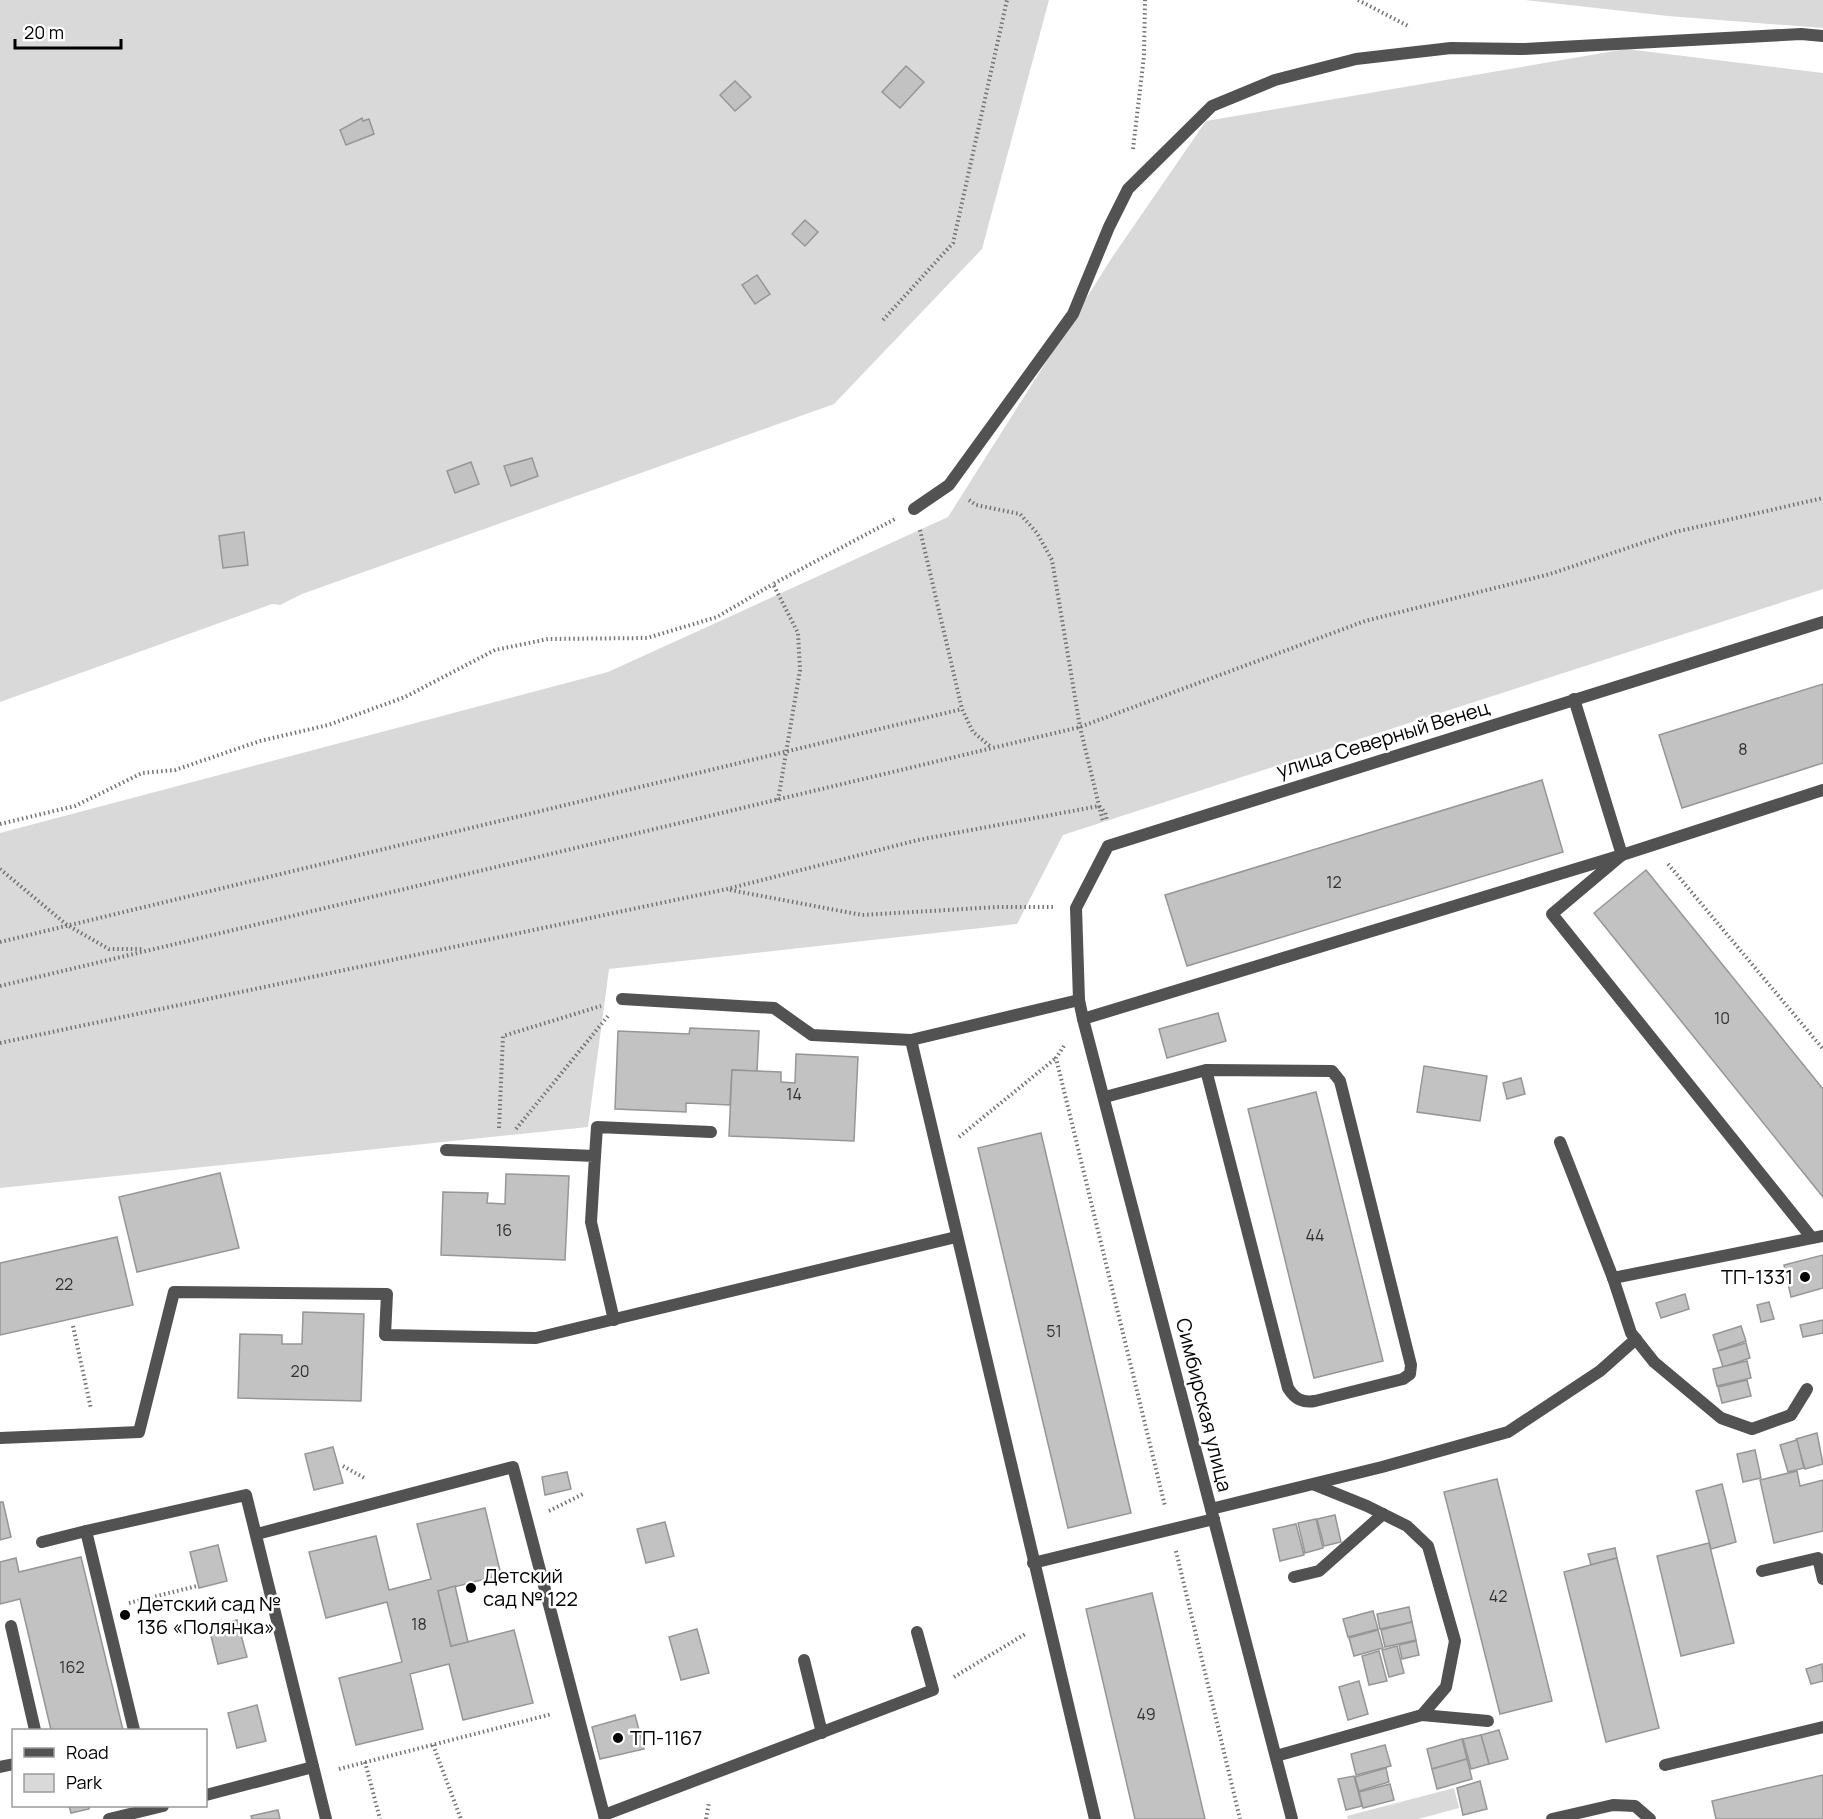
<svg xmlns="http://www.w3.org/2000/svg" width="1823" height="1819" font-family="Manrope,sans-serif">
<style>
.green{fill:#d9d9d9}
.building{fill:#c2c2c2;stroke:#969696;stroke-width:1.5}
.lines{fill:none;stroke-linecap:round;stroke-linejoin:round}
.path{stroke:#747474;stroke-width:4;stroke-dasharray:1.5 3;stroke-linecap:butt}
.service{stroke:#525252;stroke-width:12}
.minor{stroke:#525252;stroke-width:12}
.poi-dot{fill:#000;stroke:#fff;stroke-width:2}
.labels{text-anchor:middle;stroke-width:5;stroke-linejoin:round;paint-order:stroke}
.number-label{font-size:16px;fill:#303030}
.street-label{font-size:20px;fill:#000;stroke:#fff}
.poi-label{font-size:20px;fill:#000;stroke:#fff;text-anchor:start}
</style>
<rect width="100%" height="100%" fill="#fff"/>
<!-- green -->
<g class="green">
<polygon points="0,0 1049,0 982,249 834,404 302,594 280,605 272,604 0,702"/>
<polygon points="1525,0 1823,0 1823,28 1668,16"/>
<polygon points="1626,49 1823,73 1823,589 1063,835 1017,924 609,969 588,1127 0,1188 0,833 608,672 948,517 1113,256 1206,121"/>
<polygon points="1454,1788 1459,1808 1418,1819 1348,1819 1347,1816"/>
</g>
<!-- building -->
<g class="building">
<polygon points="906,66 924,82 900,108 882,92"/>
<polygon points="735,81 751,97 735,111 720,95"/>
<polygon points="362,118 363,121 369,119 374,134 346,145 340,130"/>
<polygon points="805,220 818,232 805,246 792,234"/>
<polygon points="757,275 770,294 755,304 742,285"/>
<polygon points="532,458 538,476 511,486 504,466"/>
<polygon points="471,462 479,484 455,493 447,471"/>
<polygon points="244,532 248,565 223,568 219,536"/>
<polygon points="1823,684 1823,763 1682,808 1659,735"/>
<polygon points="1542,780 1563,852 1187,966 1165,895"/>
<polygon points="1646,870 1823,1089 1823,1197 1594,913"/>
<polygon points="1218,1013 1226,1041 1167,1058 1159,1029"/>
<polygon points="690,1028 759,1031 757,1071 732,1070 730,1105 686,1103 686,1112 615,1109 618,1031 689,1034"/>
<polygon points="796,1054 858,1057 854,1141 729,1136 732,1070 781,1072 781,1082 795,1083"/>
<polygon points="1424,1066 1487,1076 1480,1121 1417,1112"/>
<polygon points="1521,1078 1525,1094 1507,1099 1503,1083"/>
<polygon points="1316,1092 1383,1361 1314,1378 1248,1109"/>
<polygon points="1041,1133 1131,1513 1068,1528 978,1148"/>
<polygon points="220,1173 239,1248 137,1272 119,1197"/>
<polygon points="506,1174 569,1176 565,1260 441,1255 443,1192 488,1193 487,1203 505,1204"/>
<polygon points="117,1237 133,1305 0,1335 0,1263"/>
<polygon points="1823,1255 1823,1288 1791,1297 1784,1265"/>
<polygon points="1685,1294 1689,1309 1661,1318 1656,1303"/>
<polygon points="1769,1302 1774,1319 1761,1322 1757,1305"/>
<polygon points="303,1312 364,1314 361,1401 238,1398 240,1334 282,1335 282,1344 302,1344"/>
<polygon points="1823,1320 1823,1333 1803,1337 1800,1325"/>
<polygon points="1741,1326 1746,1341 1718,1351 1713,1335"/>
<polygon points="1746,1343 1750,1358 1723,1367 1718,1351"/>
<polygon points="1747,1361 1751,1378 1717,1386 1713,1369"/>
<polygon points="1747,1380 1751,1396 1722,1403 1718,1387"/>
<polygon points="1817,1433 1823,1464 1805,1469 1796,1439"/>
<polygon points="1797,1440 1804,1468 1788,1472 1780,1445"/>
<polygon points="333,1447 343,1483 314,1490 305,1454"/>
<polygon points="1755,1450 1761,1478 1743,1482 1737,1454"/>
<polygon points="1797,1471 1800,1486 1823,1480 1823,1531 1774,1543 1760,1480"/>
<polygon points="567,1472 571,1489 545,1495 542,1477"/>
<polygon points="1497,1479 1552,1701 1500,1714 1444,1492"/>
<polygon points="1722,1484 1736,1542 1711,1549 1696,1491"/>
<polygon points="0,1502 3,1502 11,1537 0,1540"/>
<polygon points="485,1508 501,1575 438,1591 451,1646 514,1630 533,1703 463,1720 449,1664 410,1674 423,1729 356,1745 339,1678 402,1662 387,1602 326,1618 309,1552 376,1536 389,1590 431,1579 417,1524"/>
<polygon points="1335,1515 1341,1542 1324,1546 1317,1519"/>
<polygon points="1316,1519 1323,1548 1305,1553 1298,1523"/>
<polygon points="665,1522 674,1556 646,1563 637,1529"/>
<polygon points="1296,1524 1304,1555 1280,1561 1273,1529"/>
<polygon points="1709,1543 1734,1643 1681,1656 1657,1556"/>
<polygon points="218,1545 227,1581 199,1588 190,1552"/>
<polygon points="1615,1548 1617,1558 1591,1565 1588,1554"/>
<polygon points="81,1557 123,1730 51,1730 20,1599 0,1604 0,1562 16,1558 19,1572"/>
<polygon points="1617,1558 1659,1728 1606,1742 1564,1572"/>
<polygon points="455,1586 468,1642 451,1646 438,1591"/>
<polygon points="1152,1593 1205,1819 1135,1819 1086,1609"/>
<polygon points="1409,1607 1412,1622 1380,1629 1377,1614"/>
<polygon points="1373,1611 1378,1629 1348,1637 1343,1619"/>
<polygon points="237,1620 247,1657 218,1664 209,1628"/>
<polygon points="1412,1622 1416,1640 1385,1647 1381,1630"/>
<polygon points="697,1629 709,1673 681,1680 669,1637"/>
<polygon points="1378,1630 1383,1648 1354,1656 1349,1638"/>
<polygon points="1416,1641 1419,1655 1402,1659 1399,1645"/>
<polygon points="1397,1646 1404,1673 1389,1677 1382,1650"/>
<polygon points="1379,1651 1387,1681 1369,1685 1362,1656"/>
<polygon points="1822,1664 1823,1681 1811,1684 1806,1669"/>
<polygon points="1359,1681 1368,1714 1348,1720 1339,1687"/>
<polygon points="257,1705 266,1741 237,1748 228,1713"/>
<polygon points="635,1715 644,1749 600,1759 592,1727"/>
<polygon points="1499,1730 1508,1759 1489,1764 1481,1735"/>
<polygon points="1481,1735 1489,1764 1471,1769 1463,1739"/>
<polygon points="1462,1739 1467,1759 1432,1769 1427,1749"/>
<polygon points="1385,1745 1391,1766 1356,1775 1351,1754"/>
<polygon points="1467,1759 1472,1779 1437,1789 1432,1769"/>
<polygon points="1386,1768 1389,1782 1359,1791 1355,1777"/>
<polygon points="1823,1775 1823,1819 1716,1819 1712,1801"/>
<polygon points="1354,1776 1362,1806 1346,1810 1338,1779"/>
<polygon points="1480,1781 1487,1809 1463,1815 1457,1788"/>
<polygon points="1390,1784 1394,1800 1363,1808 1359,1792"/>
<polygon points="69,1806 89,1806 89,1809 71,1813"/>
<polygon points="278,1810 280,1819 252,1819 251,1816"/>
</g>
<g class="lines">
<!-- path -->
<g class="path">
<polyline points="1358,0 1410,27"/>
<polyline points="1133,149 1144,56 1145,0"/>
<polyline points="883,320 953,243 1007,0"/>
<polyline points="969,500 976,505 1020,514 1037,533 1052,560 1080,727 1103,822"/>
<polyline points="920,530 962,709 973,732 991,747"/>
<polyline points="778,800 800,670 798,633 773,584 895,519"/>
<polyline points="0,824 75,806 142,773 175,770 260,741 328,725 405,697 495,650 548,639 647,638 717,617 773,584"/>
<polyline points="1668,864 1823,1049"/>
<polyline points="0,869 67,925 109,949 144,949"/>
<polyline points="730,890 862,915 998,907 1053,907"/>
<polyline points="0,942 962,709"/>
<polyline points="0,986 1080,727 1365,621 1550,574 1675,532 1823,498"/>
<polyline points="0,1043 727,889 918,840 1099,806 1105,812 1107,821"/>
<polyline points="1064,1046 1056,1058 1165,1506"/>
<polyline points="499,1128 503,1036 601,1006"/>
<polyline points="516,1129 608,1016"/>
<polyline points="959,1137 1056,1058"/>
<polyline points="73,1326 91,1409"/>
<polyline points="343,1466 366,1479"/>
<polyline points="549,1511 583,1494"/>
<polyline points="1176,1551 1240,1819"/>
<polyline points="129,1603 197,1586"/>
<polyline points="954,1677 1027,1633"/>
<polyline points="433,1745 461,1819"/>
<polyline points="365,1762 380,1819"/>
<polyline points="339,1769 552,1714"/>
<polyline points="706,1819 709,1802"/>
</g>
<!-- service -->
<g class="service">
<polyline points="914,509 949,485 1073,314 1109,227 1128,189 1212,106 1275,80 1356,59 1451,48 1522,49 1801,34 1823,36"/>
<polyline points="1574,699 1622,855 1552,914 1812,1238"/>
<polyline points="622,999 774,1008 812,1035 911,1040 1079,1000"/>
<polyline points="1083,1019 1622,855 1823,790"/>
<polyline points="911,1040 1095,1819"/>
<path d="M1105,1097L1206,1070L1332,1071L1340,1081L1411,1365L1410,1374L1403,1379L1315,1401C1302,1403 1295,1399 1288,1388L1206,1070"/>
<polyline points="1560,1142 1613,1278 1823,1236"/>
<polyline points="446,1150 595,1156 591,1222 614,1320"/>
<polyline points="595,1156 597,1127 711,1132"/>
<polyline points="1613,1278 1631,1333 1654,1362 1721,1418 1752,1429 1791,1415 1807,1389"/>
<polyline points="0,1438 139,1432 174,1292 387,1294 385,1335 536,1338 956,1237"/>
<polyline points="1211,1509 1382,1467 1508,1432 1600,1371 1636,1339"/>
<polyline points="86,1531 246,1495 326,1819"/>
<polyline points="257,1534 513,1467 604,1815"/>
<polyline points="42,1542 86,1531 134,1730"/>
<polyline points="1033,1563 1214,1519"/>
<polyline points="1762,1571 1818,1558 1823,1579"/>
<polyline points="1294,1577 1319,1571 1383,1514"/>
<polyline points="11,1626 35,1730"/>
<polyline points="804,1660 822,1733"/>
<polyline points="1422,1715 1488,1721"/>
<polyline points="1276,1756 1422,1715 1446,1687 1455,1641 1428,1546 1407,1526 1367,1506 1315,1485"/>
<polyline points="1665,1765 1823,1727"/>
<polyline points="0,1767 14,1764"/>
<polyline points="206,1795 313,1767"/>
<polyline points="109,1819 163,1806"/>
<polyline points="605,1819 604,1815 933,1690 917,1632"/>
<polyline points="1552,1819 1613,1805 1635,1806 1650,1819"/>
</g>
<!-- minor -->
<polyline class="minor" points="1292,1819 1083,1019 1079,1000 1076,908 1108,846 1823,622"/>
</g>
<!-- markers -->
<g class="poi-dot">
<circle cx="1805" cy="1277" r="6"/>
<circle cx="471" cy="1588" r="6"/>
<circle cx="125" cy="1615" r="6"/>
<circle cx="618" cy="1738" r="6"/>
</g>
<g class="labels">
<!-- number labels -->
<g class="number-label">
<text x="1743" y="755">8</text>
<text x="1334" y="888">12</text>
<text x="1722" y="1024">10</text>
<text x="794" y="1100">14</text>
<text x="504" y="1236">16</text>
<text x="1315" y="1241">44</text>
<text x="64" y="1290">22</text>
<text x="1054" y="1337">51</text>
<text x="300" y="1377">20</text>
<text x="1498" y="1602">42</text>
<text x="419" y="1630">18</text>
<text x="72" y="1673">162</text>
<text x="1146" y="1720">49</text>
</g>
<!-- street labels -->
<g class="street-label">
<text transform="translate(1383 739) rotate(-17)" y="7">улица Северный Венец</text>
<text transform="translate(1204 1405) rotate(76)" y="7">Симбирская улица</text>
</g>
<!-- poi labels -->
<g class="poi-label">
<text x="1793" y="1284" text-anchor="end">ТП-1331</text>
<text x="483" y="1583">Детский<tspan x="483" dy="23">сад № 122</tspan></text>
<text x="137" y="1611">Детский сад №<tspan x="137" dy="23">136 «Полянка»</tspan></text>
<text x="630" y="1745">ТП-1167</text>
</g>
</g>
<!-- legend -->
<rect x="12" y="1729" width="195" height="78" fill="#ffffff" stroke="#999999" stroke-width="1.5"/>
<rect x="24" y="1748" width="30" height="9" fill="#525252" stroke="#999999" stroke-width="1.5"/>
<text x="66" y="1759" font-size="18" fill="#000000">Road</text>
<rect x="24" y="1774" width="30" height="18" fill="#d9d9d9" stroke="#999999" stroke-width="1.5"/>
<text x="66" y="1789" font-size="18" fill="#000000">Park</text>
<!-- scale -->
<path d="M15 39v9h106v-9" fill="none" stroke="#000000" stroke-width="3"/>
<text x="24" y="39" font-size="18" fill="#000000" stroke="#ffffff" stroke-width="4.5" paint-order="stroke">20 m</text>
</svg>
